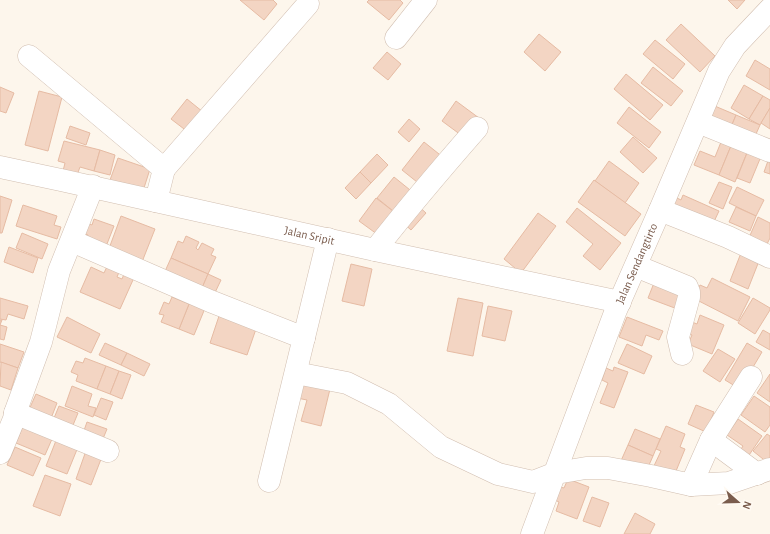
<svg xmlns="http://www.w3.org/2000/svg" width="770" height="534" font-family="'Alegreya Sans',sans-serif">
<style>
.building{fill:#f3d5c3;stroke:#e6bba3}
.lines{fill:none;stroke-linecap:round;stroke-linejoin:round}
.minor-casing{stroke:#d1beb0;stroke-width:23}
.minor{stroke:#fff;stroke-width:22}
.labels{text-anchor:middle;stroke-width:3;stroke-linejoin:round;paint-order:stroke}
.street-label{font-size:12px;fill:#7a5c4d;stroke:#fffaf3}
</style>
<rect width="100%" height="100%" fill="#fdf6ec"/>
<!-- building -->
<g class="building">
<polygon points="240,0 273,0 277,4 264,20"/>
<polygon points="369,0 400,0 403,3 389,20 367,2"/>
<polygon points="728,0 745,0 737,9"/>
<polygon points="681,24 715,56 700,72 666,40"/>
<polygon points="539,34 561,52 545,71 524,52"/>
<polygon points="655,40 685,64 673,79 643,54"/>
<polygon points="387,52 401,64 388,80 373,68"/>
<polygon points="755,60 770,69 770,90 746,76"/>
<polygon points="653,67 683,91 671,106 641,83"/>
<polygon points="626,74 663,105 650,120 614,89"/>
<polygon points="744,85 763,96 749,119 731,108"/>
<polygon points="0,87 14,93 6,113 0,111"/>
<polygon points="39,91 62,97 48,151 25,145"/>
<polygon points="763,96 770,100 770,108 760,125 749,119"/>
<polygon points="187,99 203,112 188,132 171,119"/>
<polygon points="456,101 479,118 465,138 442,121"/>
<polygon points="710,104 736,115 729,132 703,121"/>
<polygon points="629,107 661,132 649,148 617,123"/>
<polygon points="770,108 770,129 761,123"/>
<polygon points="736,115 760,125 752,143 729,132"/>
<polygon points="409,119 420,129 409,142 398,132"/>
<polygon points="70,126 90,133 86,145 66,138"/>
<polygon points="633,137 657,158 643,173 620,152"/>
<polygon points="723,137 733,141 719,175 694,165 700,151 715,157"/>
<polygon points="64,141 100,150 94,171 80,167 77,175 63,171 65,163 58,161"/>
<polygon points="733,141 749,148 735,182 719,175"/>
<polygon points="424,142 444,158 422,186 402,170"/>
<polygon points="749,148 762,154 750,183 737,178"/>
<polygon points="100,150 115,155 110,175 94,171"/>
<polygon points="377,154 388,165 371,183 360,172"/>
<polygon points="118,158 150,169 143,191 110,180"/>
<polygon points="769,158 770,159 770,174 764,172"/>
<polygon points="609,161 639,183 625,203 595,181"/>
<polygon points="360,172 371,183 356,199 345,188"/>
<polygon points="394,177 415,194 398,215 377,198"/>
<polygon points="594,180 641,214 625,236 578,202"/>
<polygon points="719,182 732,187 723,209 709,203"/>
<polygon points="737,187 764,200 756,216 729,203"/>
<polygon points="683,195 719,211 711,228 669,209 675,197 681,200"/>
<polygon points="0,196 12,200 2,233 0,233"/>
<polygon points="376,198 398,215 381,237 359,221"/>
<polygon points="416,204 426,213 411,230 401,221"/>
<polygon points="23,205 57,216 54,225 61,227 57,239 16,226"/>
<polygon points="736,207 756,216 750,231 729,222"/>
<polygon points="577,208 621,243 600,270 583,256 593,244 566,222"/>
<polygon points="538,213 556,226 521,273 504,259"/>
<polygon points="121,216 155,229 140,267 107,254"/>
<polygon points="758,217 770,223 770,238 765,248 748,240"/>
<polygon points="94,219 114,226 105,249 86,241 88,235 83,233 87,223 92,225"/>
<polygon points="22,233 48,244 42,259 16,248"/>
<polygon points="186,236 199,242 196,248 198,250 202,243 214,249 211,255 216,257 208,274 171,258 178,241 183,243"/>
<polygon points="9,247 38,258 33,273 4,262"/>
<polygon points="741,253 759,261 748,289 730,281"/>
<polygon points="171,258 208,274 199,295 162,278"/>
<polygon points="110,260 122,265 117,277 122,279 127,267 137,271 120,309 80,292 91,267 104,273"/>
<polygon points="351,264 372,269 364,306 342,301"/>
<polygon points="208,274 221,280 211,301 199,295"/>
<polygon points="656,278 687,290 680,310 648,298"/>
<polygon points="712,278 750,297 738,321 693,298 700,285 707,288"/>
<polygon points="193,294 208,301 194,335 179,329"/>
<polygon points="172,297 189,304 179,329 161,322 164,315 159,314 164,302 169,304"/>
<polygon points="0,298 28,306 24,319 8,314 6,320 0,319"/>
<polygon points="458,298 483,303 473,356 447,351"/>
<polygon points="753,298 770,308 770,310 755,334 738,323"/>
<polygon points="488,306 512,311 505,341 482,336"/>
<polygon points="220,313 257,326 247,355 210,343"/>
<polygon points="700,315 724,325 712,354 688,344 692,335 688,333 692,322 697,324"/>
<polygon points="67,317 100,334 91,353 57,337"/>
<polygon points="627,317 663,331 659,340 646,335 642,346 619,337"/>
<polygon points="0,320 2,320 0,325 7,327 4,340 0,339"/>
<polygon points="763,330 770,334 770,350 756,342"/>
<polygon points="105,343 127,353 121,365 99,355"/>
<polygon points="747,343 762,352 740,389 725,380"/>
<polygon points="0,344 24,352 18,368 0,362"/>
<polygon points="627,344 652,356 644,374 618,363"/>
<polygon points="718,349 735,359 720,382 703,371"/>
<polygon points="127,353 150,364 144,376 121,365"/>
<polygon points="85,358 106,366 97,389 76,381 78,375 71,372 76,361 83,363"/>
<polygon points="1,362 18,368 11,390 0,386"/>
<polygon points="106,366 119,371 110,394 97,389"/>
<polygon points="614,367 628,372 614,408 600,403 608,383 602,380 606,368 613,371"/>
<polygon points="119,371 131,375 122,399 110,394"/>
<polygon points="770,374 770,402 757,393"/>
<polygon points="301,382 330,389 321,426 301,421 307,400 297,398"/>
<polygon points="72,386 92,394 88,406 96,408 93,417 65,406"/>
<polygon points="36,394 57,403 50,421 28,412"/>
<polygon points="754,396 770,407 770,425 765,432 741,415"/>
<polygon points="101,398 113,402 106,420 94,415"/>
<polygon points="696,405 714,412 706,432 688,424"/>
<polygon points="59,406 78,413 71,430 52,423"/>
<polygon points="738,419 762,436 745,461 737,455 743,446 727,435"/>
<polygon points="87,422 107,429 100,446 81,439"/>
<polygon points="23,426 52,439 45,455 16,443"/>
<polygon points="666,426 685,434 680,447 685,449 674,476 653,468 661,451 656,449"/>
<polygon points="635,429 660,439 653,456 628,445"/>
<polygon points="767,434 770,436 770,461 768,463 753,451"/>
<polygon points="57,438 78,447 67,474 46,466"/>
<polygon points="628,445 653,456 645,474 620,463"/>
<polygon points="15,447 41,458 33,476 7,465"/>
<polygon points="87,448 103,454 91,485 76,479"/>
<polygon points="45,475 71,484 60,516 33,506"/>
<polygon points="568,479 589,487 577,519 556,511 559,502 555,500 560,487 564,488"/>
<polygon points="592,497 609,503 600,527 583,521"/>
<polygon points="635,513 655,524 650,534 624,534"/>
</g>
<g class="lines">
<!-- minor casing -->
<g class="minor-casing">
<g id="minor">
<polyline points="396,38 426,0"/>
<polyline points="29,56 164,169 156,201"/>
<polyline points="698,122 770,151"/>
<path id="s1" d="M0,167L61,180L375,250L620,302"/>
<polyline points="164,169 308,4"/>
<polyline points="660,210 728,237 770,257"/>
<polyline points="72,241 210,301 304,338"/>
<path d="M375,250C408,208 442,168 477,128"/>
<polyline points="636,266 687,287 689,292 689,297 678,337 682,354"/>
<polyline points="296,373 347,383 389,404 441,447 498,474 533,482 556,473 586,468 608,468 651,476 691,485 711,440 751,377"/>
<polyline points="15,413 108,451"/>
<polyline points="711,440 757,474"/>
<polyline points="0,453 14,419 15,413 41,342 59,271 93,186"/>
<polyline points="269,481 328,239"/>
<polyline points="691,485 729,483 770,469"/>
<path id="s2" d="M532,534L616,310L660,210L719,71L735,46L770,9"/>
</g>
</g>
<!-- minor -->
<use href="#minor" class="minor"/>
</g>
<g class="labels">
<!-- street labels -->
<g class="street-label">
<text dy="4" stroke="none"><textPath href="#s1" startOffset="317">Jalan Sripit</textPath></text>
<text dy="4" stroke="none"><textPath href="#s2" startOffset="290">Jalan Sendangtirto</textPath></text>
</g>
</g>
<!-- north arrow -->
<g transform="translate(738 502) rotate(110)" stroke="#fffaf3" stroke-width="3" paint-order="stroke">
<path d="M0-3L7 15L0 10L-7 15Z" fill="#7a5c4d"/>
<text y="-6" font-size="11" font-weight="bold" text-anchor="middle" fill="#7a5c4d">N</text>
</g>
</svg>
